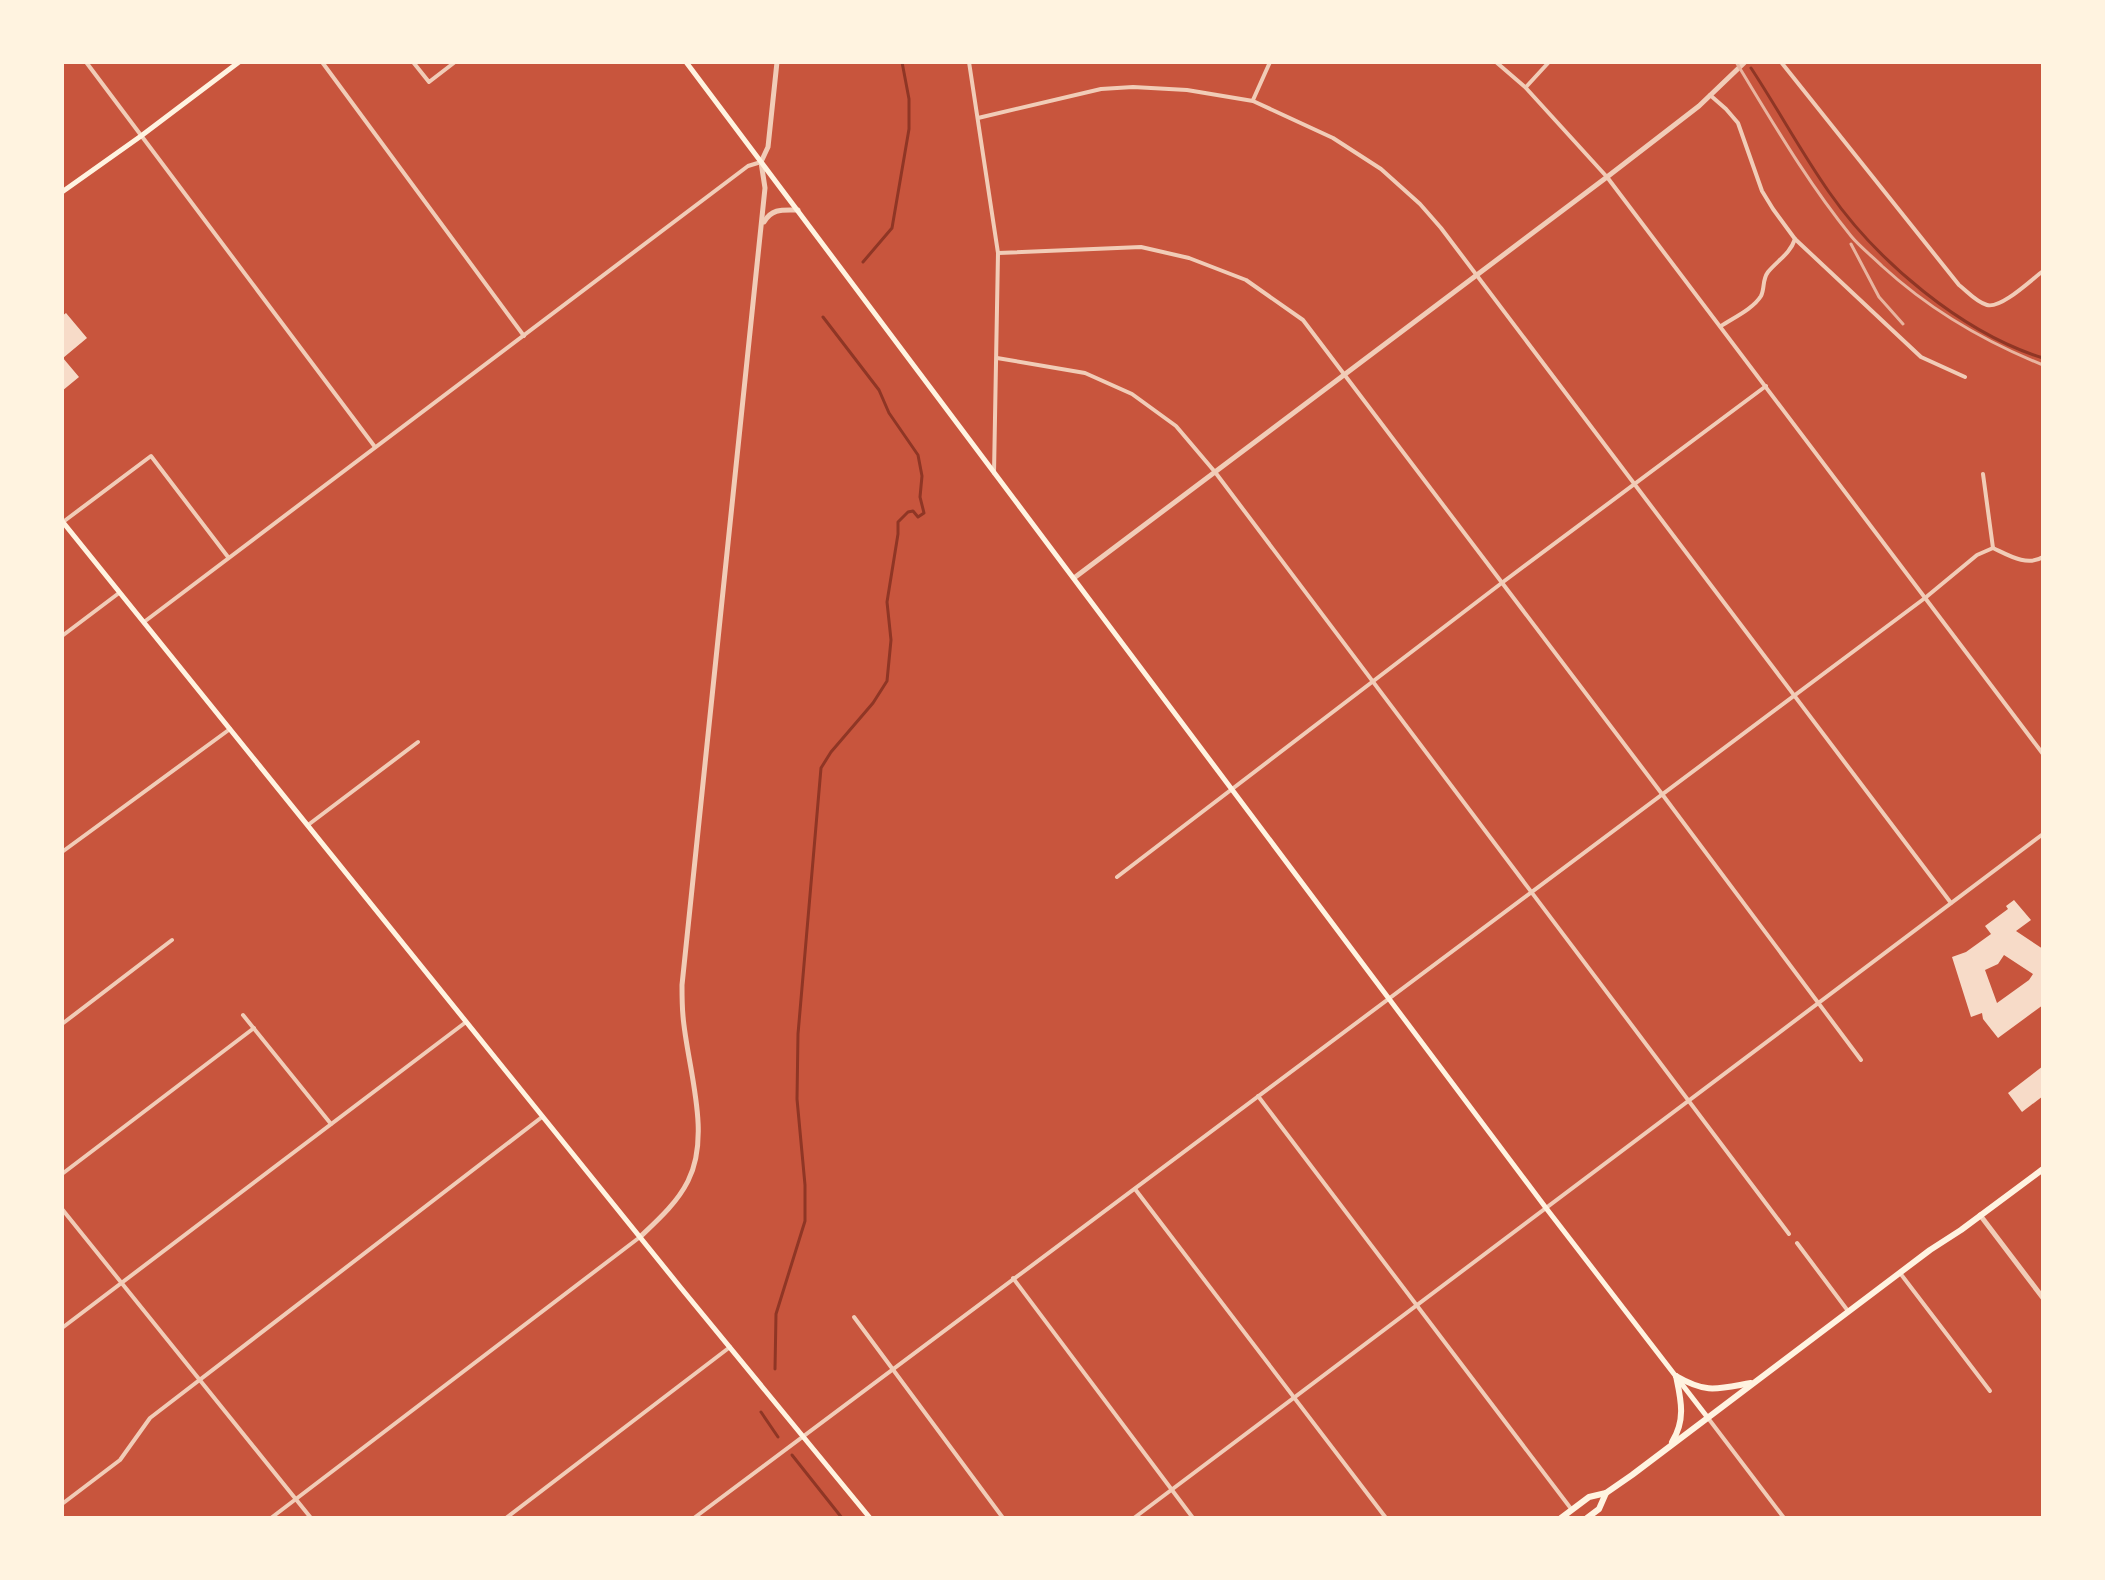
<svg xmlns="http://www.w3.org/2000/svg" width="2105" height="1580" font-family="Mulish,sans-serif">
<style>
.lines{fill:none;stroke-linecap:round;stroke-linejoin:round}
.stream{stroke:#8f3625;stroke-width:3}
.building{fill:#f7dbc8;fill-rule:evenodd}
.minor{stroke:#f1ccb7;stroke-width:4}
.tertiary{stroke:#f1ccb7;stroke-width:5}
.secondary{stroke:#fff3e0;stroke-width:5}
.primary{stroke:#fff3e0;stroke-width:6}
.rail{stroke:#e9b49f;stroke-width:3}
</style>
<rect width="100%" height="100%" fill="#c8553d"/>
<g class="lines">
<!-- stream -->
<g class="stream">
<path d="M1751,68C1778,109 1801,152 1829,192C1877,261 1962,333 2043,358"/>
<polyline points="863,262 892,228 909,129 909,99 902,62"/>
<polyline points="775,1369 776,1314 805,1221 805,1185 797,1099 798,1034 821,768 831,752 873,703 887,681 891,640 887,602 898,534 898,522 908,512 913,511 918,517 924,513 920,497 922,476 918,455 889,413 879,390 823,317"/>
<polyline points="761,1412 778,1437"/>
<polyline points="792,1455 842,1518"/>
</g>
</g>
<!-- building -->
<g class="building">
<polygon points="66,313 87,338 63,358 79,377 62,391 62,316"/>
<path d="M2014,900L2031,920L2016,931L2043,949V1005L1998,1038L1983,1019L1982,1013L1971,1017L1952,957L1966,952L1991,934L1985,926L2008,909L2006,906ZM2004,955L2033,974L2029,980L1997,1003L1985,970L1998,964Z"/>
<polygon points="2043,1066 2043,1096 2022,1112 2008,1093"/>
</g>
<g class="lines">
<!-- minor -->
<g class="minor">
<polyline points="86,62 375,447"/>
<polyline points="322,62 524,336"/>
<polyline points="413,62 429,82 455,62"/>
<polyline points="969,62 998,253 994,473"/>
<polyline points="1496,62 1525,87 1607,177 2043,754"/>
<path d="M1781,62L1959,285C1968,292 1976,302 1987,305C2001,309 2031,280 2043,271"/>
<polyline points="1526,87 1549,62"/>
<polyline points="1710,95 1726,109 1738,123 1762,191 1773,209 1795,239 1921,357 1965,377"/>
<polyline points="1253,100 1270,62"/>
<polyline points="978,118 1101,89 1133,87 1187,90 1253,101 1333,138 1381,169 1420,204 1441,228 1951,903"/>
<polyline points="998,253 1141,247 1189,258 1246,280 1303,320 1662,794 1861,1060"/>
<path d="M1721,326C1733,318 1753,309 1761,296C1765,288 1762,280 1768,272C1778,260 1790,254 1795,239"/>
<polyline points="997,358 1085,373 1132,394 1176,426 1215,472 1789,1234"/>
<polyline points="1983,474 1993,548"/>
<polyline points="63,522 151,456 228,557"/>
<polyline points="144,622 748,166 761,162"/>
<polyline points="62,636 119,593"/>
<polyline points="308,825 418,742"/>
<polyline points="62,852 230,729"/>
<polyline points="1117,877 1503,582 1766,386"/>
<polyline points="243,1015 331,1124"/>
<polyline points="62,1024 172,940"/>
<polyline points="1258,1096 1572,1510"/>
<polyline points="62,1174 254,1028"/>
<polyline points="1135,1189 1386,1518"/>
<polyline points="62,1209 311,1518"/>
<polyline points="1797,1243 1848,1311"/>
<polyline points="1900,1273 1990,1391"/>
<polyline points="1013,1278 1193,1518"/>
<polyline points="854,1317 1003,1518"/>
<polyline points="62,1328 466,1022"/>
<polyline points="1708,1418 1784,1518"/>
<polyline points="62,1504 120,1460 150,1418 542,1117"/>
<polyline points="271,1518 640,1237"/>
<polyline points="506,1518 730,1347"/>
<path d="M694,1518L1925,598L1977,555L1993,548C2008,555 2027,567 2043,557"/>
<polyline points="1134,1518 2043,834"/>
</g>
<!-- tertiary -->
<g class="tertiary">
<path d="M764,222C772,208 783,210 798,210"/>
<polyline points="1074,578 1607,177 1699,106 1745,62"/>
<polyline points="1980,1215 2043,1298"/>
<path d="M640,1237C658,1220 677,1203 688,1181C712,1134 687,1066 683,1016C682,1006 682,995 682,985L765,188L761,162L768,147L777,62"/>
</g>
<!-- secondary -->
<g class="secondary">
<polyline points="686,62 1546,1208 1708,1418"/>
<polyline points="62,192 141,136 239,62"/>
<polyline points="62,521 681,1288 870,1518"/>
</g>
<!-- primary -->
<g class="primary">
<path d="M1676,1376C1707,1394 1717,1389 1751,1383"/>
<path d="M1672,1442C1686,1420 1681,1400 1676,1376"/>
<polyline points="1561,1518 1589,1497 1606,1493 1632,1475 1930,1250 1961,1230 2043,1169"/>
<polyline points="1587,1518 1599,1509 1606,1493"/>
</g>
<!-- rail -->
<g class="rail">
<path d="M1736,62C1772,121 1807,182 1851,236C1860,247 1872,256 1882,266C1930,310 1983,341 2043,365"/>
<polyline points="1851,244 1879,297 1903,324"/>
</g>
</g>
<!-- border -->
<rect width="2105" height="1580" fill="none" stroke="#fff3e0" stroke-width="128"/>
</svg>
